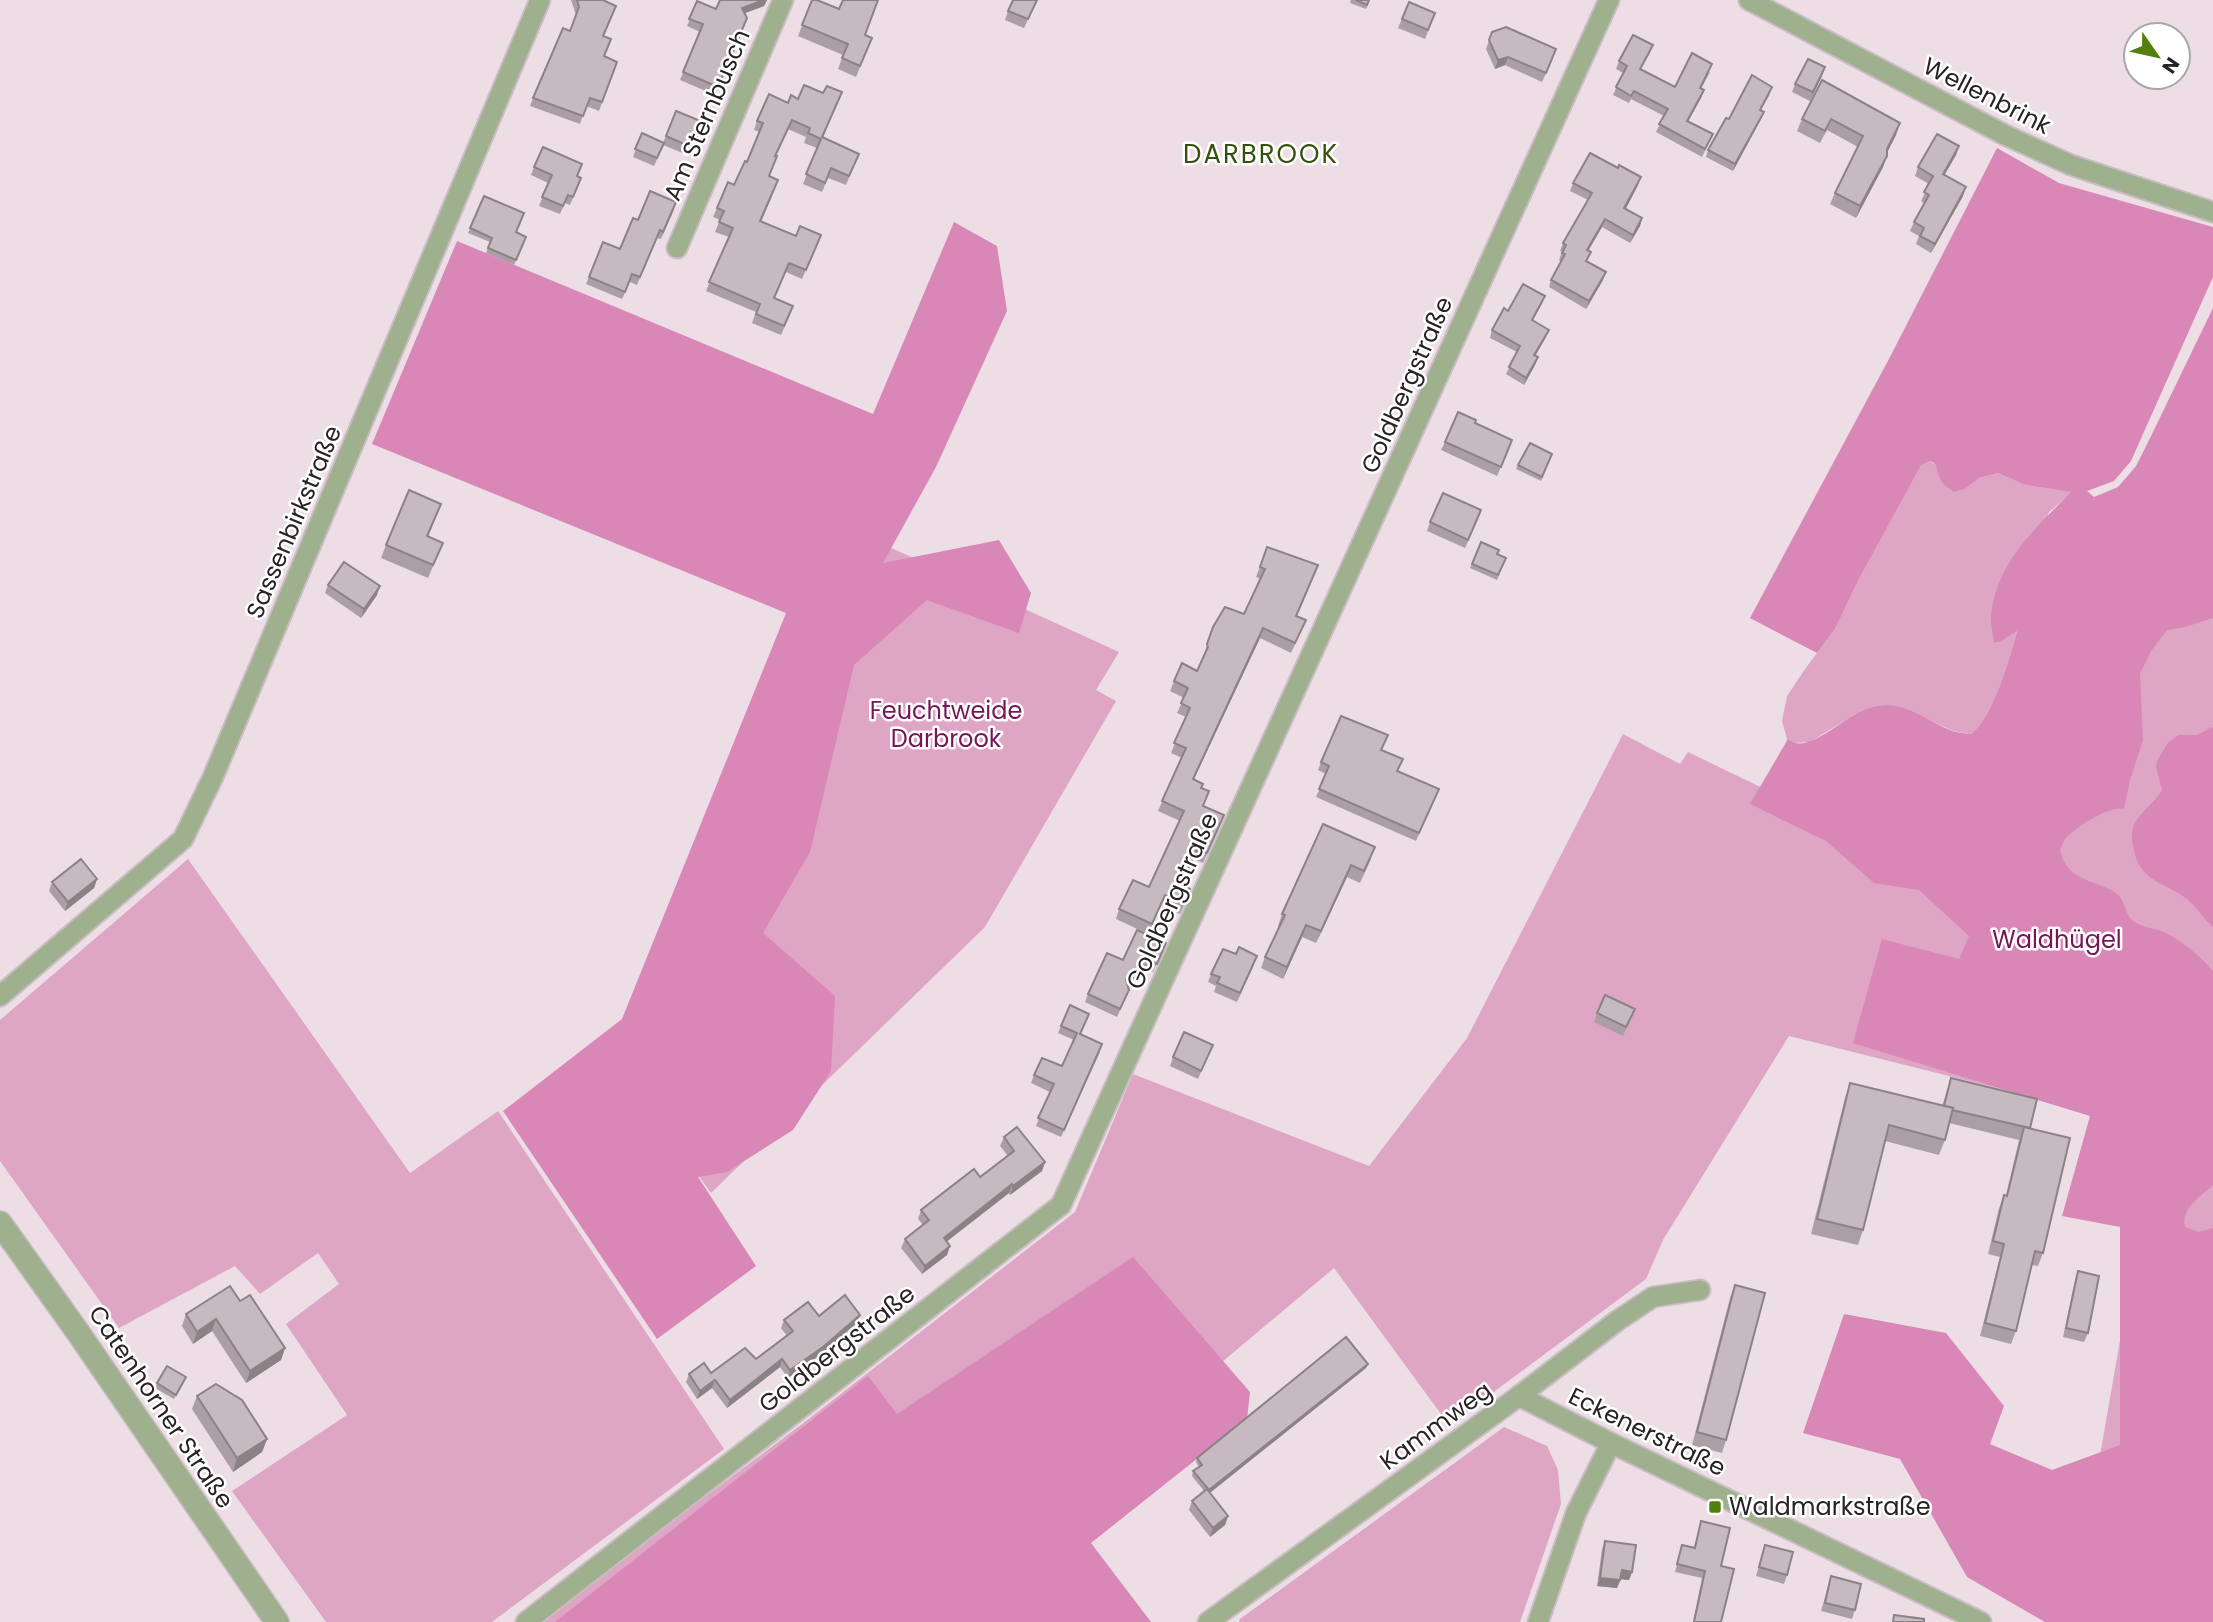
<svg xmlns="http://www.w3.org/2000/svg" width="2213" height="1622" font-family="Poppins,sans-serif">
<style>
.green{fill:#dfa5c5}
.forest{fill:#d887b6}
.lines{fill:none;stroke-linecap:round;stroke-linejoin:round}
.minor-casing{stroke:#cabcc3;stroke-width:23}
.tertiary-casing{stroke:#cabcc3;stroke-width:26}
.minor{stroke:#9eb08e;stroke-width:19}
.tertiary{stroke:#9eb08e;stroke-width:23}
.wall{fill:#ab9fa5}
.shaded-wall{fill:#8b8286}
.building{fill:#c7b9c0;stroke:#8b8286;stroke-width:2}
.poi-dot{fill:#51800e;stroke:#fff;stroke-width:2.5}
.labels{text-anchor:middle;stroke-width:5;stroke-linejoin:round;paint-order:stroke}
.street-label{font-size:24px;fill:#282225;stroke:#fff}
.park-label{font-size:24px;fill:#761657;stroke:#fff}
.poi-label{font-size:24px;fill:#282225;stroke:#fff;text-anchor:start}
.neighbourhood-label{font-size:26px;letter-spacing:2px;fill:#34520d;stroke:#fff}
</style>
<rect width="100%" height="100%" fill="#eddee6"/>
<!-- green -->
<g class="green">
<polygon points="2213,319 2213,1622 2071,1622 2157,1128 1789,1036 1663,1240 1646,1279 1449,1425 1334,1268 1215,1368 1051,1523 1124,1622 538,1622 802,1424 1075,1212 1133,1074 1369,1166 1467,1038 1623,734 1680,764 1688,752 1920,864 2117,502"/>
<path d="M1926,461C1939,463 1936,469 1940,479C1942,485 1948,488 1954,492L1965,489L1979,478L1998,473L2025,485L2072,492L2049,512L2000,642L2017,630C2012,655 1992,720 1971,734L1953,731L1906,709L1855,714L1810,742L1791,743L1787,739L1782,721L1787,696L1805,669L1835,629L1859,579L1921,464Z"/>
<polygon points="876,541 1119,652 1096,690 1116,701 985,927 711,1193 646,1103 720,894"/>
<polygon points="188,859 410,1173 498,1111 724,1449 492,1622 326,1622 232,1491 347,1415 286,1324 339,1284 318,1253 260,1294 235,1266 119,1328 0,1161 0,1020"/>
<polygon points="1504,1427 1547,1446 1558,1470 1561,1504 1520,1622 1239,1622 1240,1619"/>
</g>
<!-- forest -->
<g class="forest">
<path d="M1997,148L2059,183L2213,227V277L2131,461L2114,481L2087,491L2094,497L2118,487L2137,465L2213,308V618L2185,627L2167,630L2151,651L2140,674L2143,740L2130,780L2124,809C2110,805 2074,828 2065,839C2063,842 2062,846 2060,850C2067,880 2090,879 2113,891C2124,897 2124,909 2130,918C2137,927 2156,928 2166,933C2183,942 2200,956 2213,971V1185C2201,1196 2180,1209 2185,1227L2199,1232L2213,1228V1622H2045L1967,1577L1900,1459L1803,1433L1844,1314L1946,1333L2004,1406L1990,1444L2052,1470L2120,1445V1227L2062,1216L2090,1116L1853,1043L1882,939L1959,959L1969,936L1919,890L1874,883L1826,841L1750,804L1788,739C1805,755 1838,723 1854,715C1861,711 1871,707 1879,706C1904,701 1928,721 1950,730C1956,733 1964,733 1971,734C1992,720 2011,656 2017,631L2000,642H1994C1993,633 1990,623 1991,615C1997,561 2036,528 2071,492L2025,485L1998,473L1979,478L1965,489L1954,492C1948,488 1942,485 1940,479C1935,469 1938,455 1921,465L1859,579L1835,629L1817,653L1750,618L1890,357Z"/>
<polygon points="954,222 997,246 1007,311 936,467 883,563 999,540 1031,593 1019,633 927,600 854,665 810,852 763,933 835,996 831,1071 793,1130 727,1172 698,1177 756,1266 657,1339 503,1111 622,1019 786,613 372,444 457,241 873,414"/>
<path d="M2213,727V927C2204,919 2197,907 2187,899C2165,882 2140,882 2134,850C2132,841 2130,832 2135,823C2142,810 2155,803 2162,790L2156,767L2157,761L2168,743L2178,735H2197Z"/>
<polygon points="1133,1257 1250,1392 1247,1419 1091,1543 1151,1622 555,1622 868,1376 897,1414"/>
</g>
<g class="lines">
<!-- minor casing -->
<g class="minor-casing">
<g id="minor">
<polyline points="1749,0 2005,135 2071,165 2213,212"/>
<polyline points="677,248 783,0"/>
<polyline points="0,996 183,839 213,777 540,0"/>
<polyline points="1519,1396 1611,1443 1981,1622"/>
<polyline points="526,1622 1061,1205 1609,0"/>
<polyline points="1208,1622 1519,1396 1617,1321 1653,1297 1700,1290"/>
<polyline points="1538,1622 1576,1513 1611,1443"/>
</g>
</g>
<!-- tertiary casing -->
<g class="tertiary-casing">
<polyline id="tertiary" points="0,1223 77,1331 277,1622"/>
</g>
<!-- minor -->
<use href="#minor" class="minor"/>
<!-- tertiary -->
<use href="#tertiary" class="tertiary"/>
</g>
<!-- wall -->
<g class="wall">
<polygon points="571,0 603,0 604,56 617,62 599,111 586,106 580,124 530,106 533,98 570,31 576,15"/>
<polygon points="720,0 767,0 764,6 745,13 747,18 715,95 680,80 700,32 687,26 697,1 716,9"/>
<polygon points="812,0 839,9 865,35 872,38 856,77 838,69 843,55 798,36"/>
<polygon points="1037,0 1024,28 1005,20 1008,11"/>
<polygon points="1351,0 1370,0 1366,9 1350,3"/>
<polygon points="1409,2 1435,13 1425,39 1398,28"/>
<polygon points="1492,32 1553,58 1542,82 1505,65 1495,69 1486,49"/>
<polygon points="1650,53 1641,69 1675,87 1710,72 1701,89 1704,90 1701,98 1688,121 1713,134 1702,157 1656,132 1664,116 1631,99 1629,103 1613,95 1623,73 1616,69 1619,61"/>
<polygon points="1825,67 1810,101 1792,92 1795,84"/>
<polygon points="1822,80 1896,135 1887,152 1883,167 1856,218 1830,204 1835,193 1858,147 1827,130 1820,143 1797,131 1802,119"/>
<polygon points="1770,94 1761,110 1764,112 1761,119 1733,171 1706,157 1708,150 1729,119"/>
<polygon points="798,99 838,101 823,138 859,154 846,185 828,178 822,192 803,184 817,148 804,143 806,137 788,129 776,156 769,176 775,189 761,222 796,236 821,235 802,279 786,272 774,298 790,315 781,335 752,323 756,312 706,291 729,237 715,232 720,220 713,217 717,208 734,185 747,162 760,132 754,130 757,121 788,103"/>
<polygon points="676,111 703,122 690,156 663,145 654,166 633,157 642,133 663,143"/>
<polygon points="1959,146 1956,155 1944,175 1963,196 1931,253 1916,244 1919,236 1910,231 1914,222 1924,203 1921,201 1929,184 1915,176 1918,167"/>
<polygon points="534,167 581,178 570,205 565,203 560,214 539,206 548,183 531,175"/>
<polygon points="1573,183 1638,185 1626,208 1642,218 1640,226 1630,243 1602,227 1588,251 1587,262 1603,280 1586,309 1549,287 1551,280 1561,262 1559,260 1562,252 1560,251 1563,243 1588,200 1570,191"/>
<polygon points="484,196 516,232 526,237 514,265 486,253 490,242 468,233"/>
<polygon points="674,210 661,239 657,238 637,285 630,282 622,299 586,284 589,277 620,249 638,220"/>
<polygon points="1545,296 1542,303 1533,320 1546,337 1535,356 1538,357 1535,365 1524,385 1506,374 1517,352 1490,338 1492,330 1508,311"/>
<polygon points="1475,423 1509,449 1497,476 1441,450 1445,442"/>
<polygon points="1552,454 1541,481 1516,469 1518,465"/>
<polygon points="441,504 428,537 443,543 428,578 381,558 386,545"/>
<polygon points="1478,519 1465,548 1427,531 1430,522"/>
<polygon points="1481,542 1497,554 1506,558 1497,580 1470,568"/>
<polygon points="1267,547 1314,575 1297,616 1306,620 1291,653 1260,638 1194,779 1202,788 1203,806 1220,825 1203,863 1193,859 1182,885 1187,899 1180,914 1161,905 1148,934 1116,919 1119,909 1149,887 1180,821 1158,811 1182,758 1171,753 1186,717 1177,713 1184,698 1170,691 1174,681 1197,671 1204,656 1204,654 1213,627 1244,614 1260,579 1256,577"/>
<polygon points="328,585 377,595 361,618 325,593"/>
<polygon points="1382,750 1398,771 1435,797 1416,841 1316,797 1326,774 1318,770 1321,762"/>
<polygon points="1323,824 1371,859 1360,883 1347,877 1316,943 1302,937 1283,979 1261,968 1265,957 1279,926 1278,926 1282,914"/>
<polygon points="97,879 94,888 65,911 49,891 52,882"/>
<polygon points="1163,951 1153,972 1140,966 1131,986 1128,987 1129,990 1117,1017 1085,1002 1088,994 1123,960"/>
<polygon points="1254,965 1237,1002 1214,992 1216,986 1208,982 1211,974"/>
<polygon points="1635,1009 1623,1036 1594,1022 1597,1013"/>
<polygon points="1086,1021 1080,1034 1100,1052 1061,1137 1036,1126 1050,1092 1031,1083 1034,1075 1062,1066 1074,1040 1058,1033 1061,1026"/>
<polygon points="1213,1045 1198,1079 1170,1066 1173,1057"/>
<polygon points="1951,1078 2030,1128 2043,1253 2038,1266 2032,1265 2016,1331 2011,1344 1980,1336 2000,1257 1988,1254 1999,1208 2004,1195 2006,1195 2019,1140 1949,1123 1945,1140 1939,1155 1885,1141 1863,1230 1858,1245 1811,1234 1845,1098 1850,1083 1942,1106"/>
<polygon points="1004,1137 1045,1162 1042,1171 1010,1195 1009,1193 947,1241 950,1246 947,1255 922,1274 901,1248 905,1239 923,1225 918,1219 921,1210 980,1177 1008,1156 1000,1146"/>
<polygon points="2078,1271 2088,1333 2084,1342 2063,1337 2075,1280"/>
<polygon points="1735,1285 1726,1440 1722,1453 1692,1445 1730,1298"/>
<polygon points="240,1301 285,1348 281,1360 246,1383 212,1331 193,1344 182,1326 186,1314"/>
<polygon points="860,1315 857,1323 820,1355 788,1378 780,1367 727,1408 712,1388 697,1399 686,1382 689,1374 711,1373 756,1359 787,1336 781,1328 784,1320 819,1316"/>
<polygon points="1368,1364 1366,1368 1210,1493 1228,1516 1225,1525 1210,1537 1189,1510 1192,1501 1204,1491 1192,1476 1193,1471 1199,1467 1196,1462 1197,1458"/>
<polygon points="186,1377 174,1399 155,1388 157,1383"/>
<polygon points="197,1396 267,1439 262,1452 233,1472 192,1409"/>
<polygon points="1701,1521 1721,1566 1721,1622 1693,1622 1702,1578 1675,1572 1682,1545 1694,1547"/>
<polygon points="1605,1541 1632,1572 1629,1580 1621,1579 1617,1588 1597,1586 1602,1549"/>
<polygon points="1765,1545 1787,1575 1784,1584 1756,1576"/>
<polygon points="1831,1576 1855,1610 1852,1619 1821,1611"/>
</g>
<!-- shaded-wall -->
<g class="shaded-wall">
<polygon points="764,0 767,0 764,6 740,15 742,8"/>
<polygon points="1508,57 1505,65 1495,69 1498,60"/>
<polygon points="1825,67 1822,76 1810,101 1813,92"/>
<polygon points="1704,90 1701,98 1684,129 1687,121"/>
<polygon points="1764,112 1761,119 1733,171 1735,164"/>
<polygon points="1900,123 1896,135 1883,161 1887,149"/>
<polygon points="1959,146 1956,155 1940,183 1943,174"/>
<polygon points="1887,156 1883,167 1856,218 1860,206"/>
<polygon points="1641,177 1638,185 1622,216 1624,208"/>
<polygon points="1966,187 1963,196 1931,253 1935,244"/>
<polygon points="1642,218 1640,226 1630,243 1633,235"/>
<polygon points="1605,219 1602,227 1584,258 1587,250"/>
<polygon points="1606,272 1603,280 1586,309 1589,301"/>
<polygon points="1545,296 1542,303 1529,327 1532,320"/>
<polygon points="1549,330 1546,337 1531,363 1534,355"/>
<polygon points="1538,357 1535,365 1524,385 1526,378"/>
<polygon points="380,586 377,595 361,618 364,609"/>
<polygon points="1263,628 1260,638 1189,789 1193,779"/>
<polygon points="1351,865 1347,877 1316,943 1321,931"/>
<polygon points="97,879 94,888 65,911 68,902"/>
<polygon points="1306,925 1302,937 1283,979 1287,967"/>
<polygon points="1143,958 1131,986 1123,989 1126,980"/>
<polygon points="1045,1162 1042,1171 1010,1195 1013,1186"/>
<polygon points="1012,1184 1009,1193 941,1246 944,1238"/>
<polygon points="950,1246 947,1255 922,1274 925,1266"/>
<polygon points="860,1315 857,1323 820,1355 788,1378 790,1370"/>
<polygon points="216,1319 212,1331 193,1344 197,1332"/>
<polygon points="285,1348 281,1360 246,1383 250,1371"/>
<polygon points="782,1359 780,1367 727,1408 730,1400"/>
<polygon points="1368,1364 1366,1368 1207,1495 1209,1490"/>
<polygon points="715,1380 712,1388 697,1399 700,1391"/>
<polygon points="267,1439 262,1452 233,1472 237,1458"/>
<polygon points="1228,1516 1225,1525 1210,1537 1213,1528"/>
<polygon points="1622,1570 1632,1572 1629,1580 1619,1579"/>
<polygon points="1600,1578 1620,1580 1617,1588 1597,1586"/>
</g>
<!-- building -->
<g class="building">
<polygon points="577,0 603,0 616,6 603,36 611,39 604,56 617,62 602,102 590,98 583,116 533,98 563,28 570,31 579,7"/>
<polygon points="720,0 764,0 742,8 747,18 718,87 683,72 703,24 689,19 697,1 716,9"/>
<polygon points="812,0 817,0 839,9 843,0 878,0 865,35 872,38 860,66 842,58 848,44 802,25"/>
<polygon points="1013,0 1037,0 1028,19 1008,11"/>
<polygon points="1356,0 1369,0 1367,5"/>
<polygon points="1409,2 1435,13 1428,30 1402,19"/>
<polygon points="1506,27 1556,49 1546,73 1508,57 1498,60 1489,40 1492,32"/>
<polygon points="1633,35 1653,45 1640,69 1675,87 1692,53 1712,64 1700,88 1704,90 1687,121 1713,134 1705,149 1659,124 1668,109 1634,91 1631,96 1616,87 1627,66 1619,61"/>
<polygon points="1808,59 1825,67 1813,92 1795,84"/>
<polygon points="1752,75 1772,87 1760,110 1764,112 1735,164 1708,150 1726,118 1729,119"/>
<polygon points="1822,80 1900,123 1887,149 1887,156 1860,206 1835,193 1863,136 1831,119 1825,131 1802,119"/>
<polygon points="804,85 823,93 827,86 842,92 822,137 859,154 849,176 831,168 825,183 806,174 821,139 808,133 810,128 792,120 775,156 777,156 769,176 778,180 760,221 796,236 800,226 821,235 806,270 789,263 774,298 793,306 784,326 756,314 760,304 709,282 733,228 719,222 724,211 717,208 728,182 734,185 745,161 747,162 763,123 757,121 769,94 788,103 791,95 798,99"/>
<polygon points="676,111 703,122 693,148 666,136"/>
<polygon points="642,133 664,143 657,158 635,149"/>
<polygon points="1937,134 1959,146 1943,174 1966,187 1935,244 1920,236 1924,228 1914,222 1929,195 1924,192 1933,176 1918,167"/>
<polygon points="543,147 582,164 577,176 581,178 573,197 568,195 563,206 542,197 552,175 534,167"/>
<polygon points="1590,153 1618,168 1619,165 1641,177 1624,208 1642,218 1633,235 1605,219 1587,250 1591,252 1586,261 1606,272 1589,301 1551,280 1565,254 1562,253 1566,245 1563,243 1592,193 1573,183"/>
<polygon points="650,191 676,202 663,232 660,230 640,277 632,274 625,292 589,277 603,242 620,249 633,218 638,220"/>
<polygon points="484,196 524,213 516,232 526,237 516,260 488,248 492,238 470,228"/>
<polygon points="1523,284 1545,296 1532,320 1549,330 1534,355 1538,357 1526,378 1509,367 1520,346 1492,330 1504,308 1508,311"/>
<polygon points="1458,412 1476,420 1475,423 1512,440 1501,467 1445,442"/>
<polygon points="1530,443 1552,454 1542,477 1518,465"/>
<polygon points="409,490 441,504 427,536 443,543 433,565 386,545"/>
<polygon points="1443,493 1481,510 1468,540 1430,522"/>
<polygon points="1481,542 1499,550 1497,554 1506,558 1498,575 1472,564"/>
<polygon points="1267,547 1318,565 1296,616 1306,620 1295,643 1263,628 1193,779 1203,784 1201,788 1209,791 1203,806 1224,815 1207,853 1197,849 1181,884 1190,889 1184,904 1165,895 1152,924 1119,909 1133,880 1149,887 1184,811 1162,801 1186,748 1174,743 1190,708 1181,703 1188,688 1174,681 1182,663 1197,671 1208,647 1207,644 1213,627 1225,607 1244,614 1265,569 1260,567"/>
<polygon points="344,562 380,586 364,609 328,585"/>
<polygon points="1341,716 1388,735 1381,750 1403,759 1397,771 1439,789 1419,833 1319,789 1329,766 1321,762"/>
<polygon points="1323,824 1375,847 1364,871 1351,865 1321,931 1306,925 1287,967 1265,957 1285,915 1282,914"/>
<polygon points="81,859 97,879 68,902 52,882"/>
<polygon points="1137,930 1166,943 1157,964 1143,958 1135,978 1126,980 1129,990 1120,1009 1088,994 1107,953 1123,960"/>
<polygon points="1239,947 1257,956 1240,993 1217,983 1220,977 1211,974 1223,949 1236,954"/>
<polygon points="1605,995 1635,1009 1626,1027 1597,1013"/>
<polygon points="1070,1005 1089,1014 1080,1034 1102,1044 1064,1130 1038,1118 1054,1084 1034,1075 1042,1058 1062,1066 1077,1033 1061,1026"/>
<polygon points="1184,1032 1213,1045 1201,1071 1173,1057"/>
<polygon points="1951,1078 2037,1099 2030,1128 1952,1110 1953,1108 1944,1106"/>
<polygon points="1850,1083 1953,1108 1945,1140 1889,1125 1863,1230 1817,1219"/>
<polygon points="1017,1127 1045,1162 1013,1186 1012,1184 944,1238 950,1246 925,1266 905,1239 929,1220 921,1210 974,1169 980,1177 1014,1151 1004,1137"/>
<polygon points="2024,1127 2070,1138 2043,1253 2035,1251 2016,1331 1985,1323 2004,1244 1993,1241 2004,1195 2007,1196"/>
<polygon points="2078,1271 2099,1276 2088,1333 2066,1328"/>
<polygon points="1735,1285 1765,1293 1726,1440 1697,1432"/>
<polygon points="230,1286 240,1301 250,1295 285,1348 250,1371 216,1319 197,1332 186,1314"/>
<polygon points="845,1295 860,1315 823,1347 790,1370 782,1359 730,1400 715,1380 700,1391 689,1374 704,1363 711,1373 745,1348 756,1359 793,1331 784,1320 808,1302 819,1316"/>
<polygon points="1346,1337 1368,1364 1209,1490 1193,1471 1202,1465 1197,1458"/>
<polygon points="167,1366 186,1377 176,1395 157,1383"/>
<polygon points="216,1384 242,1400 267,1439 237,1458 197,1396"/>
<polygon points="1207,1489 1228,1516 1213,1528 1192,1501"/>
<polygon points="1701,1521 1730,1528 1721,1566 1734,1569 1721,1622 1694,1622 1705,1571 1677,1564 1682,1545 1695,1548"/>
<polygon points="1605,1541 1636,1545 1632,1572 1622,1570 1620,1580 1600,1578"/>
<polygon points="1765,1545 1793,1552 1787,1575 1759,1567"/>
<polygon points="1831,1576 1861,1584 1855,1610 1825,1603"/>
<polygon points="1894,1615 1924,1619 1924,1622 1893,1622"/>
</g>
<!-- markers -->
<rect class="poi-dot" x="1708" y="1500" width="14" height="14" rx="3.5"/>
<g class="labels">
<!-- street labels -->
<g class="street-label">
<text transform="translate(1987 96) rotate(27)" y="8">Wellenbrink</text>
<text transform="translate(707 115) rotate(-67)" y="8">Am Sternbusch</text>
<text transform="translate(1407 385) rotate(-66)" y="8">Goldbergstraße</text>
<text transform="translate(294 522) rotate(-67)" y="8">Sassenbirkstraße</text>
<text transform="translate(1172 901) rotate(-66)" y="8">Goldbergstraße</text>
<text transform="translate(837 1349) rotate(-38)" y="8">Goldbergstraße</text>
<text transform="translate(161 1407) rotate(56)" y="8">Catenhorner Straße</text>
<text transform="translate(1436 1426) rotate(-36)" y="8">Kammweg</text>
<text transform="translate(1647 1432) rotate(26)" y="8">Eckenerstraße</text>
</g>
<!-- park labels -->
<g class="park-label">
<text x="946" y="719">Feuchtweide<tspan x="946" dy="28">Darbrook</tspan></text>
<text x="2057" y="948">Waldhügel</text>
</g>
<!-- poi labels -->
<g class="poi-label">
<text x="1729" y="1515">Waldmarkstraße</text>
</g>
<!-- neighbourhood labels -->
<g class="neighbourhood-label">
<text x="1261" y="163">DARBROOK</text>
</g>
</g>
<!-- north arrow -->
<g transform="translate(2157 56) rotate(124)"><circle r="33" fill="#ffffff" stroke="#a9a7a8" stroke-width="2"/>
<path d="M0-5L12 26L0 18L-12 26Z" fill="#51800e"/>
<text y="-10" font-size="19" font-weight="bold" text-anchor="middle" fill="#282225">N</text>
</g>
</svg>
